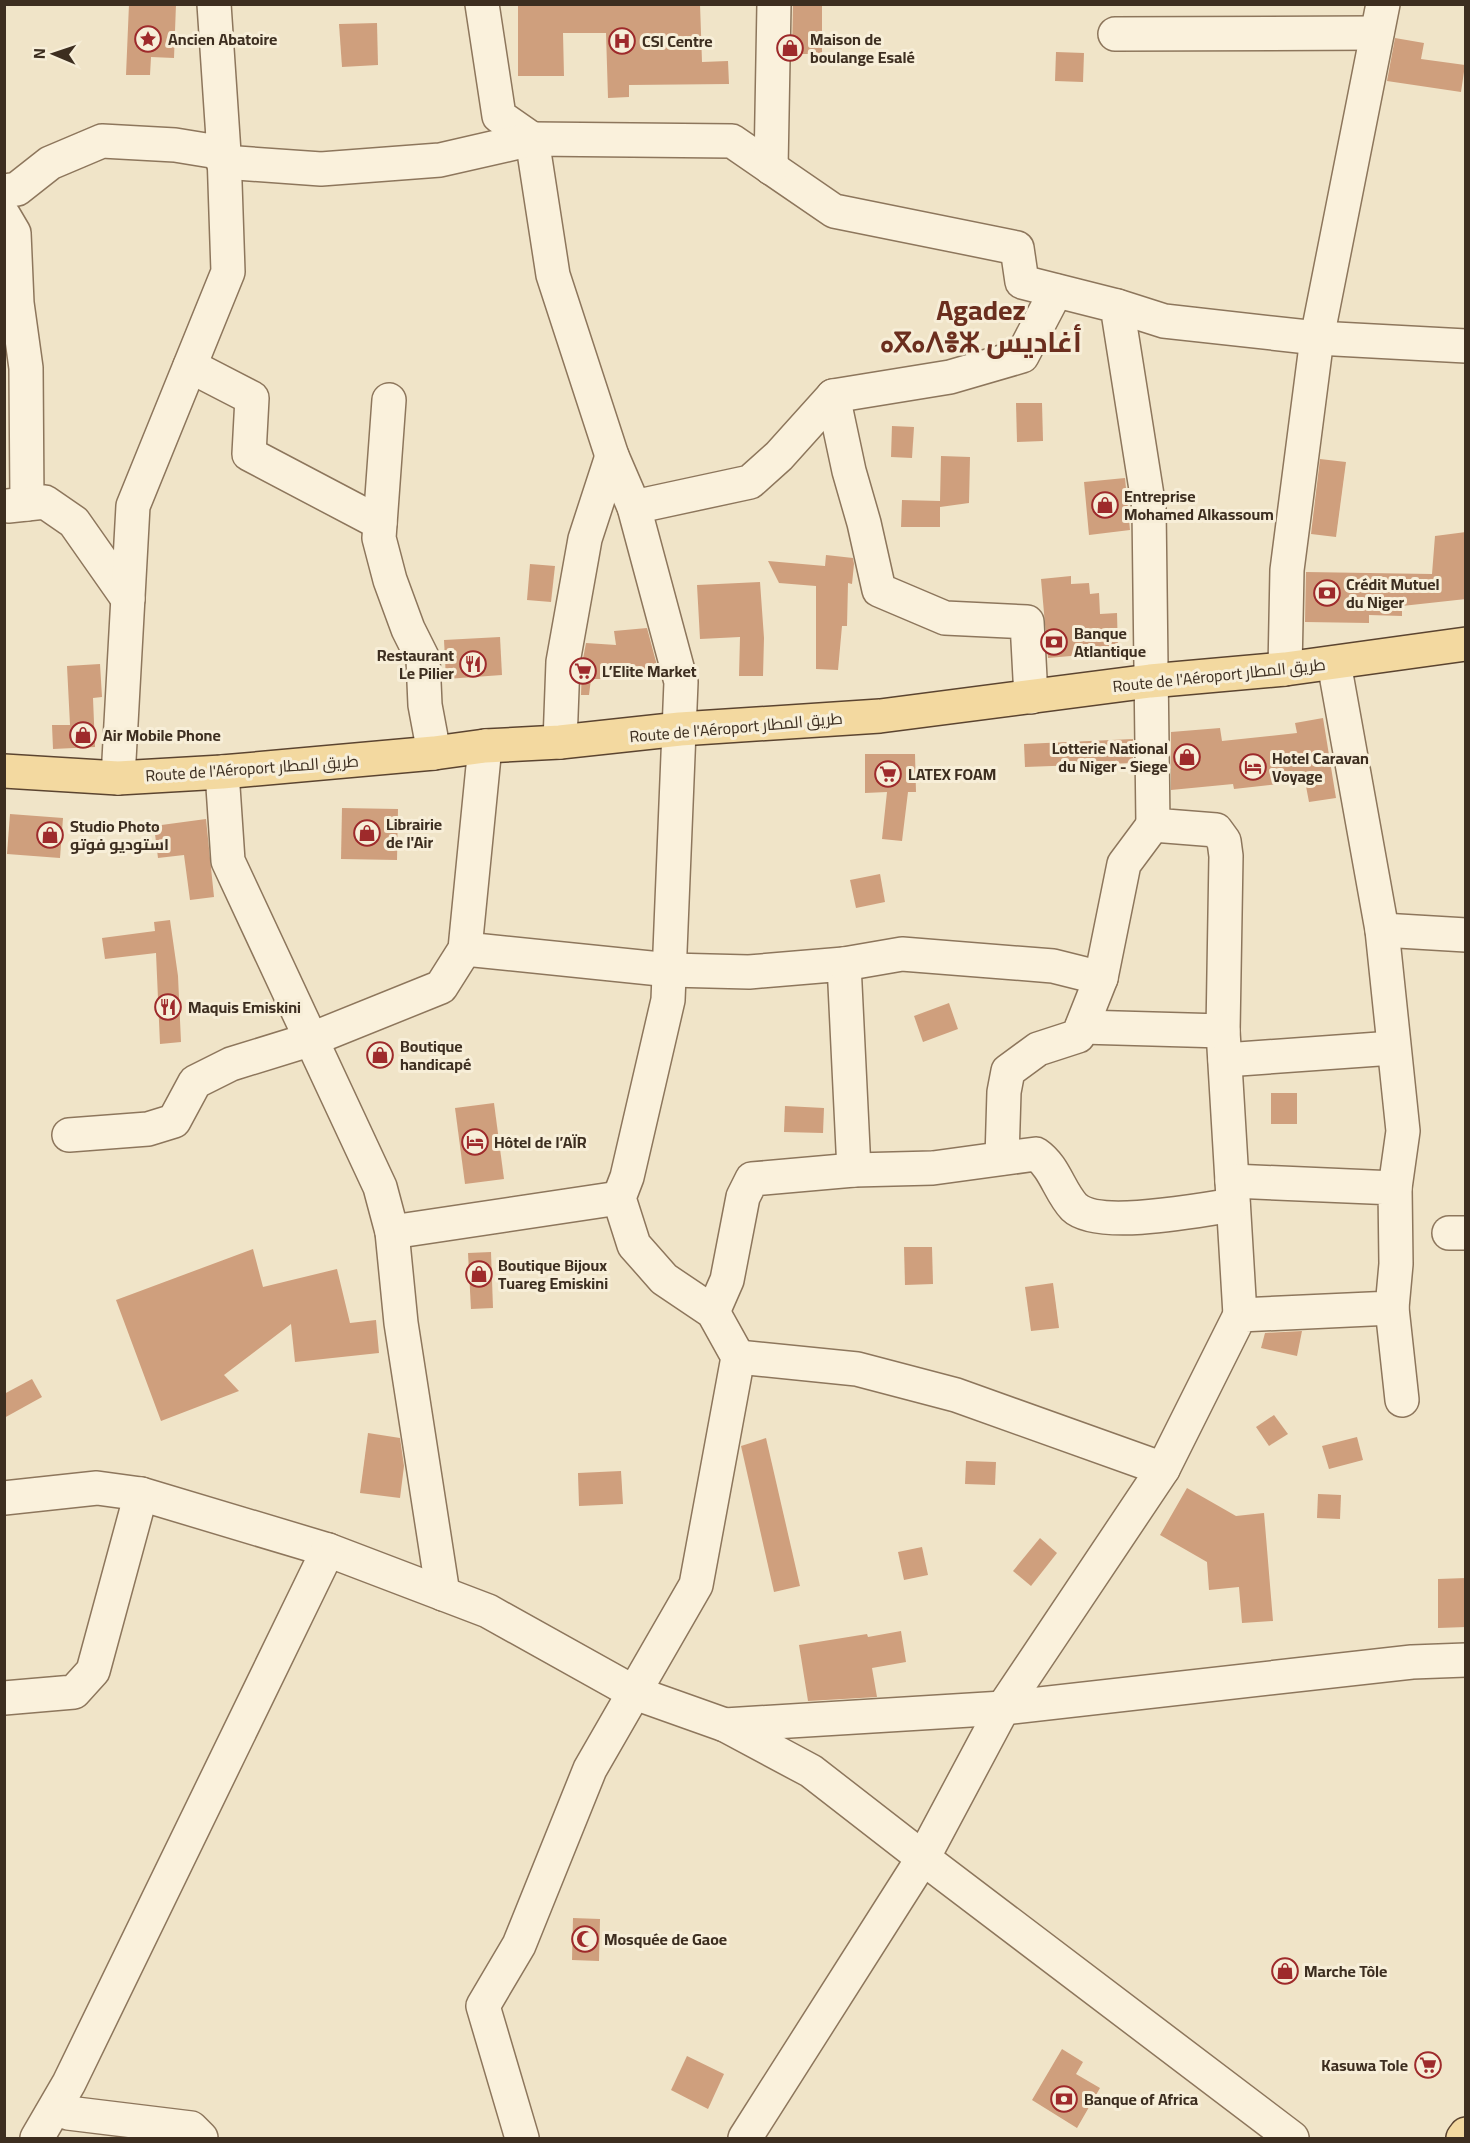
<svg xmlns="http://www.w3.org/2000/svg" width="1470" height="2143" font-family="Georgia,Cairo,'Noto Sans Tifinagh',serif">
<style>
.building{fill:#cf9f7d}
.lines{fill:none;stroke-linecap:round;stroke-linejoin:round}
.minor-casing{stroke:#8d765c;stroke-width:36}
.major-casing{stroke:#5b4430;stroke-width:36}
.minor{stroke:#faf1dc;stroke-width:33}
.major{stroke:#f3d9a0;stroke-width:33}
.labels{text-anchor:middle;stroke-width:6;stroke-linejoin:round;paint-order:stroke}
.poi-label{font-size:16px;font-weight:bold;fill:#3d2e20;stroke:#f7eed8;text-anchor:start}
.street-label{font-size:16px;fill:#3d2e20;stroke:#f7eed8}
.town-label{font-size:28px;font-weight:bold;fill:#6b2e1e;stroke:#f7eed8}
</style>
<rect width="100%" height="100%" fill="#f0e4c8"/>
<!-- building -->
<g class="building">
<polygon points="129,4 176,4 174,58 151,57 150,75 126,75"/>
<polygon points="518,4 700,4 702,62 728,61 729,84 629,85 629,97 608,98 606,33 563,33 564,76 518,76"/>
<polygon points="793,4 822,4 822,54 792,54"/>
<polygon points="377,23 378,65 342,67 339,24"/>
<polygon points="1395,38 1424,43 1421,59 1465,65 1461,92 1387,81"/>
<polygon points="1056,52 1084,53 1083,82 1055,81"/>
<polygon points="1016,403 1042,403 1043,441 1017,442"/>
<polygon points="892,426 914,427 912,458 891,457"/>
<polygon points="941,456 970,457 969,503 940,507 940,527 901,527 902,500 940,501"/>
<polygon points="1320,459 1346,462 1336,537 1311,534"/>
<polygon points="1125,478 1130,530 1089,535 1084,482"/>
<polygon points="1466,532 1466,599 1402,606 1402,616 1369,615 1369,623 1305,622 1306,572 1432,574 1435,536"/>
<polygon points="826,555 853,558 854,564 852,584 848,583 847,626 842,626 838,670 816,669 816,586 779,583 768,561 825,566"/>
<polygon points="530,564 555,566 551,602 527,600"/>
<polygon points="1071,576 1071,584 1089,583 1090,594 1099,593 1100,614 1117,613 1118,652 1081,652 1082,655 1048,658 1041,579"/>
<polygon points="760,582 764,638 763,676 739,676 740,637 700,639 697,585"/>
<polygon points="647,628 659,673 604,679 591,679 589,695 581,695 582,664 586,643 616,645 614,631"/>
<polygon points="500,637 502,675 446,679 444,640"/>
<polygon points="100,664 102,697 93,698 95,747 53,749 52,725 70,725 67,666"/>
<polygon points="1323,718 1336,798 1309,802 1305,781 1234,789 1233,784 1171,790 1171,732 1220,728 1222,741 1297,733 1295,723"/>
<polygon points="1133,739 1133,763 1025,767 1024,744"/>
<polygon points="865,754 915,754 916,792 908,792 902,841 882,839 887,792 865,793"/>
<polygon points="342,808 398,809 397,860 341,859"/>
<polygon points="10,814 63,818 60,858 7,854"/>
<polygon points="206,819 214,897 190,900 184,855 158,858 154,826"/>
<polygon points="880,874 885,902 856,908 850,880"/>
<polygon points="170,920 178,976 181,1042 160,1044 156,953 105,959 102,938 155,931 154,922"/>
<polygon points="949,1003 958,1029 923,1042 914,1016"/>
<rect x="1271" y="1093" width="26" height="31"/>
<polygon points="494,1103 504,1179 465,1184 455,1108"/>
<polygon points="785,1106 824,1108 823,1133 784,1132"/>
<polygon points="904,1247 932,1247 933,1284 905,1285"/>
<polygon points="253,1249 263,1287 337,1269 350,1323 376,1320 379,1353 295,1362 291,1324 224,1375 239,1391 161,1421 116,1300"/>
<polygon points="491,1252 493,1308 471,1309 468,1253"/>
<polygon points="1053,1283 1059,1328 1031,1331 1025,1287"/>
<polygon points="1302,1331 1297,1356 1261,1348 1265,1333"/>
<polygon points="32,1379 42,1397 4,1418 4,1394"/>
<polygon points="1274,1415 1288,1434 1269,1446 1256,1427"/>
<polygon points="368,1433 400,1438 404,1466 400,1498 360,1493"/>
<polygon points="1357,1437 1363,1460 1329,1469 1322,1446"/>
<polygon points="766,1438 800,1586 774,1592 741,1446"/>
<polygon points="966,1461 996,1462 995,1485 965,1484"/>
<polygon points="621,1471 623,1504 579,1506 578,1473"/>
<polygon points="1187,1488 1236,1516 1264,1513 1273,1621 1242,1623 1239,1587 1209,1590 1207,1562 1160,1535"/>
<polygon points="1318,1494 1341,1495 1340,1519 1317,1518"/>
<polygon points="1040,1538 1057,1553 1031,1586 1013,1571"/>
<polygon points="922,1547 928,1575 904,1580 898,1552"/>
<polygon points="1466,1578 1466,1627 1438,1628 1438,1579"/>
<polygon points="901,1631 906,1662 872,1668 877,1697 808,1701 799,1645 867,1634 868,1637"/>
<polygon points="573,1918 600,1919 599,1961 572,1960"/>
<polygon points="1062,2049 1083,2062 1076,2074 1100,2088 1077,2128 1032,2100"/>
<polygon points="687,2056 724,2074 708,2109 671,2090"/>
</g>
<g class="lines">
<!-- minor casing -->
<g class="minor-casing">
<g id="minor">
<polyline points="482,4 499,116 532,139 553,275 612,456 634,507 681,682 668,1000 627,1177 619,1198 634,1245 664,1279 713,1312 738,1357 696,1585 590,1769 519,1945 483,2006 522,2138"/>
<polyline points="1115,34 1377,33"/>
<polyline points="223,162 321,169 440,160 532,139 732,141 834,211 1017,248 1022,282 1117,306 1149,508 1153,825 1216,830 1224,841 1226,856 1223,1031 1240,1315"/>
<polyline points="771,168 774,4"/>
<polyline points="4,191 17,189 50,163 102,141 175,145 224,153 214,4"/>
<polyline points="4,216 14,233 17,303 26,368 27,504"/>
<polyline points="1117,306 1164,321 1317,338 1466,346"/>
<polyline points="190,366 252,398 249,454 380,523"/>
<polyline points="833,396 849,471 864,523 879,590 945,618 1027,622 1031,697"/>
<polyline points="389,400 379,538 390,580 408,629 423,659 425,705 434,753"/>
<polyline points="8,506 45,502 74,522 128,599"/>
<polyline points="634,507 750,482 779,456 833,396 950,377 1022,356 1056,291"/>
<polyline points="1334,663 1382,930 1403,1131 1395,1188"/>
<polyline points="1285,669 1287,570 1317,338 1383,4"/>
<polyline points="560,742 563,662 585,539 612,456"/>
<polyline points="222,772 228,861 380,1187 392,1232 401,1323 443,1594"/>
<polyline points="118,778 133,506 228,272 224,153"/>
<polyline points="1382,930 1466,935"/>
<polyline points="465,949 670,970 749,972 844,964 854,1170"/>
<polyline points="844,964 902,954 1053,966 1101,978"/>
<polyline points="1082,1027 1223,1031"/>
<polyline points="1225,1060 1393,1048"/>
<polyline points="69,1135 148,1129 174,1121 195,1082 231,1064 312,1039 441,987 465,949 485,746"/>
<polyline points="1002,1158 1004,1092 1008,1071 1038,1049 1078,1036 1101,978 1124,864 1153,825"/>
<polyline points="392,1232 619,1198"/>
<polyline points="1449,1233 1466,1233"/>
<polyline points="1392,1308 1402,1400"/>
<path d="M713,1312L727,1280L743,1197L752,1179L854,1170L933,1168L1036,1154C1055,1167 1059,1191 1074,1207C1098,1230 1201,1210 1233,1205"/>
<polyline points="738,1357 857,1369 956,1395 1163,1469"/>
<polyline points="4,1498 97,1488 141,1494 328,1550 488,1611 635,1693 725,1725 811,1771 923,1858 1292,2138"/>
<polyline points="4,1698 74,1692 93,1671 141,1494"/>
<polyline points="725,1725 1003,1708 1412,1662 1466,1660"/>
<polyline points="68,2113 191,2128 201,2138"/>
<polyline points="37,2138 69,2083 328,1550"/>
<polyline points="745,2138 923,1858 1003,1708 1163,1469 1240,1315 1392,1308 1396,1264 1395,1188 1232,1181"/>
</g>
</g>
<!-- major casing -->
<g class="major-casing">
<g id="major">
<polyline points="4,771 118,778 222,772 434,753 485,746 560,742 680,729 880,716 1150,681 1285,669 1466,644"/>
<polyline points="1463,2138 1466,2134"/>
</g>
</g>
<!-- minor -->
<use href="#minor" class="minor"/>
<!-- major -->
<use href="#major" class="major"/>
</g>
<!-- icons -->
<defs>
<g id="sight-ring" transform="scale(1.35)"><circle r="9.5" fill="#f7eed8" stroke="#9e2a2b" stroke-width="1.5"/><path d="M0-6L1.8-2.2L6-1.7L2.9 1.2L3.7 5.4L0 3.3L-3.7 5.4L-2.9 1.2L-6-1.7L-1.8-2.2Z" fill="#9e2a2b"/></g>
<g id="hospital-ring" transform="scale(1.35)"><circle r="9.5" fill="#f7eed8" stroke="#9e2a2b" stroke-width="1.5"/><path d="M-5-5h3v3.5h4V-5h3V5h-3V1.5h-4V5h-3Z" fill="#9e2a2b"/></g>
<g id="shop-ring" transform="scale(1.35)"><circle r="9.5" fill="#f7eed8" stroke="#9e2a2b" stroke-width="1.5"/><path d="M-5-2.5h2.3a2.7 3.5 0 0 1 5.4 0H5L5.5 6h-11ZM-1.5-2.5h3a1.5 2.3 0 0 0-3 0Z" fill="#9e2a2b"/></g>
<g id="bank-ring" transform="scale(1.35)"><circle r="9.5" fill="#f7eed8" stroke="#9e2a2b" stroke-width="1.5"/><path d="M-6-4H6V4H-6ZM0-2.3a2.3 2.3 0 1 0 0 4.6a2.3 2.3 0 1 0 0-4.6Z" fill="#9e2a2b"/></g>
<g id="restaurant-ring" transform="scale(1.35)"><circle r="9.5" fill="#f7eed8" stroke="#9e2a2b" stroke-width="1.5"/><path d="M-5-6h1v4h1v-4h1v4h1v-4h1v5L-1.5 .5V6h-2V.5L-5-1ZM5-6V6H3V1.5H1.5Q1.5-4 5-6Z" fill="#9e2a2b"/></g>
<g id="supermarket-ring" transform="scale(1.35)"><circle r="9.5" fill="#f7eed8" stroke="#9e2a2b" stroke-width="1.5"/><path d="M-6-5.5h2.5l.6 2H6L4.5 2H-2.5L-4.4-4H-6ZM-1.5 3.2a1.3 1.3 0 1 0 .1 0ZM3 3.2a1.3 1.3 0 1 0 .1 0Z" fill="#9e2a2b"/></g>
<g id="hotel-ring" transform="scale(1.35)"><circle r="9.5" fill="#f7eed8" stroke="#9e2a2b" stroke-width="1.5"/><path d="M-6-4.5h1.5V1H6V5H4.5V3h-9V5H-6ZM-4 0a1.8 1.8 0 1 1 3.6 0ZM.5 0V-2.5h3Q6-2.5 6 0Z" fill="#9e2a2b"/></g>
<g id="mosque-ring" transform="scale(1.35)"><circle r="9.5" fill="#f7eed8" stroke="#9e2a2b" stroke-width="1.5"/><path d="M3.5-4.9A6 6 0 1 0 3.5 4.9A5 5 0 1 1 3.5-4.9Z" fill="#9e2a2b"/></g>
</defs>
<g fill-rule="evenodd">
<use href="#sight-ring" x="148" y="39"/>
<use href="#hospital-ring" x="622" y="41"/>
<use href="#shop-ring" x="790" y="48"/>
<use href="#shop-ring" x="1105" y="505"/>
<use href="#bank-ring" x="1327" y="593"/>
<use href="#bank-ring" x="1054" y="642"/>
<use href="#restaurant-ring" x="473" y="664"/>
<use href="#supermarket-ring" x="583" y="671"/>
<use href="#shop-ring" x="83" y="735"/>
<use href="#shop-ring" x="1187" y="757"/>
<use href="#hotel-ring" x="1253" y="767"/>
<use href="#supermarket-ring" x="888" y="774"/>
<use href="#shop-ring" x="367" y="833"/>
<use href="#shop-ring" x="50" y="835"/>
<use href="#restaurant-ring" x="168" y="1007"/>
<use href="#shop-ring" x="380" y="1055"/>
<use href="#hotel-ring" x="475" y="1142"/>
<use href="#shop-ring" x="479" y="1274"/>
<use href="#mosque-ring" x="585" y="1939"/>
<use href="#shop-ring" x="1285" y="1971"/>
<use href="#supermarket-ring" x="1428" y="2065"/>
<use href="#bank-ring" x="1064" y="2099"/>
</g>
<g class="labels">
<!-- poi labels -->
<g class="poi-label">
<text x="168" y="45">Ancien Abatoire</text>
<text x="810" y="45">Maison de<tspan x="810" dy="18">boulange Esalé</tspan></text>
<text x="642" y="47">CSI Centre</text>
<text x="1124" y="502">Entreprise<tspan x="1124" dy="18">Mohamed Alkassoum</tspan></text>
<text x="1346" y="590">Crédit Mutuel<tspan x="1346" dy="18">du Niger</tspan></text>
<text x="1074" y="639">Banque<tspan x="1074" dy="18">Atlantique</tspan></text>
<text x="454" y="661" text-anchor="end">Restaurant<tspan x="454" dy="18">Le Pilier</tspan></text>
<text x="602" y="677">L’Elite Market</text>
<text x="103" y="741">Air Mobile Phone</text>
<text x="1168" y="754" text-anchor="end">Lotterie National<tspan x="1168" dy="18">du Niger - Siege</tspan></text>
<text x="1272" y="764">Hotel Caravan<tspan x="1272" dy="18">Voyage</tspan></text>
<text x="908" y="780">LATEX FOAM</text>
<text x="386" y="830">Librairie<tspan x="386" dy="18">de l'Air</tspan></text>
<text x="70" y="832">Studio Photo<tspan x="70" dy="18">استوديو فوتو</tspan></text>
<text x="188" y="1013">Maquis Emiskini</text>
<text x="400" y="1052">Boutique<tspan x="400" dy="18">handicapé</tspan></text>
<text x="494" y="1148">Hôtel de l’AÏR</text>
<text x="498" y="1271">Boutique Bijoux<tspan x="498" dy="18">Tuareg Emiskini</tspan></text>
<text x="604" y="1945">Mosquée de Gaoe</text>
<text x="1304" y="1977">Marche Tôle</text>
<text x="1408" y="2071" text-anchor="end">Kasuwa Tole</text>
<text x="1084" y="2105">Banque of Africa</text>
</g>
<!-- street labels -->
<g class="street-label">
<text transform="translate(1219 675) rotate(-6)" y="6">Route de l'Aéroport طريق المطار</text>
<text transform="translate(736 727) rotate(-5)" y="6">Route de l'Aéroport طريق المطار</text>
<text transform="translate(252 768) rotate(-4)" y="6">Route de l'Aéroport طريق المطار</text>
</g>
<!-- town labels -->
<g class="town-label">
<text x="981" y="320">Agadez<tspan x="981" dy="32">ⴰⴳⴰⴷⴻⵣ أغاديس</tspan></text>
</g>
</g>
<!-- border -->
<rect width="1470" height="2143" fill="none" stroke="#3d2e20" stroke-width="12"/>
<!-- north arrow -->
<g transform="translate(54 54) rotate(272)" stroke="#f7eed8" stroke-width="4.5" paint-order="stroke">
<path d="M0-4.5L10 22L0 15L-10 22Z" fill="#3d2e20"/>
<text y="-9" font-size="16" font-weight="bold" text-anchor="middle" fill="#3d2e20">N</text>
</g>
</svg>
